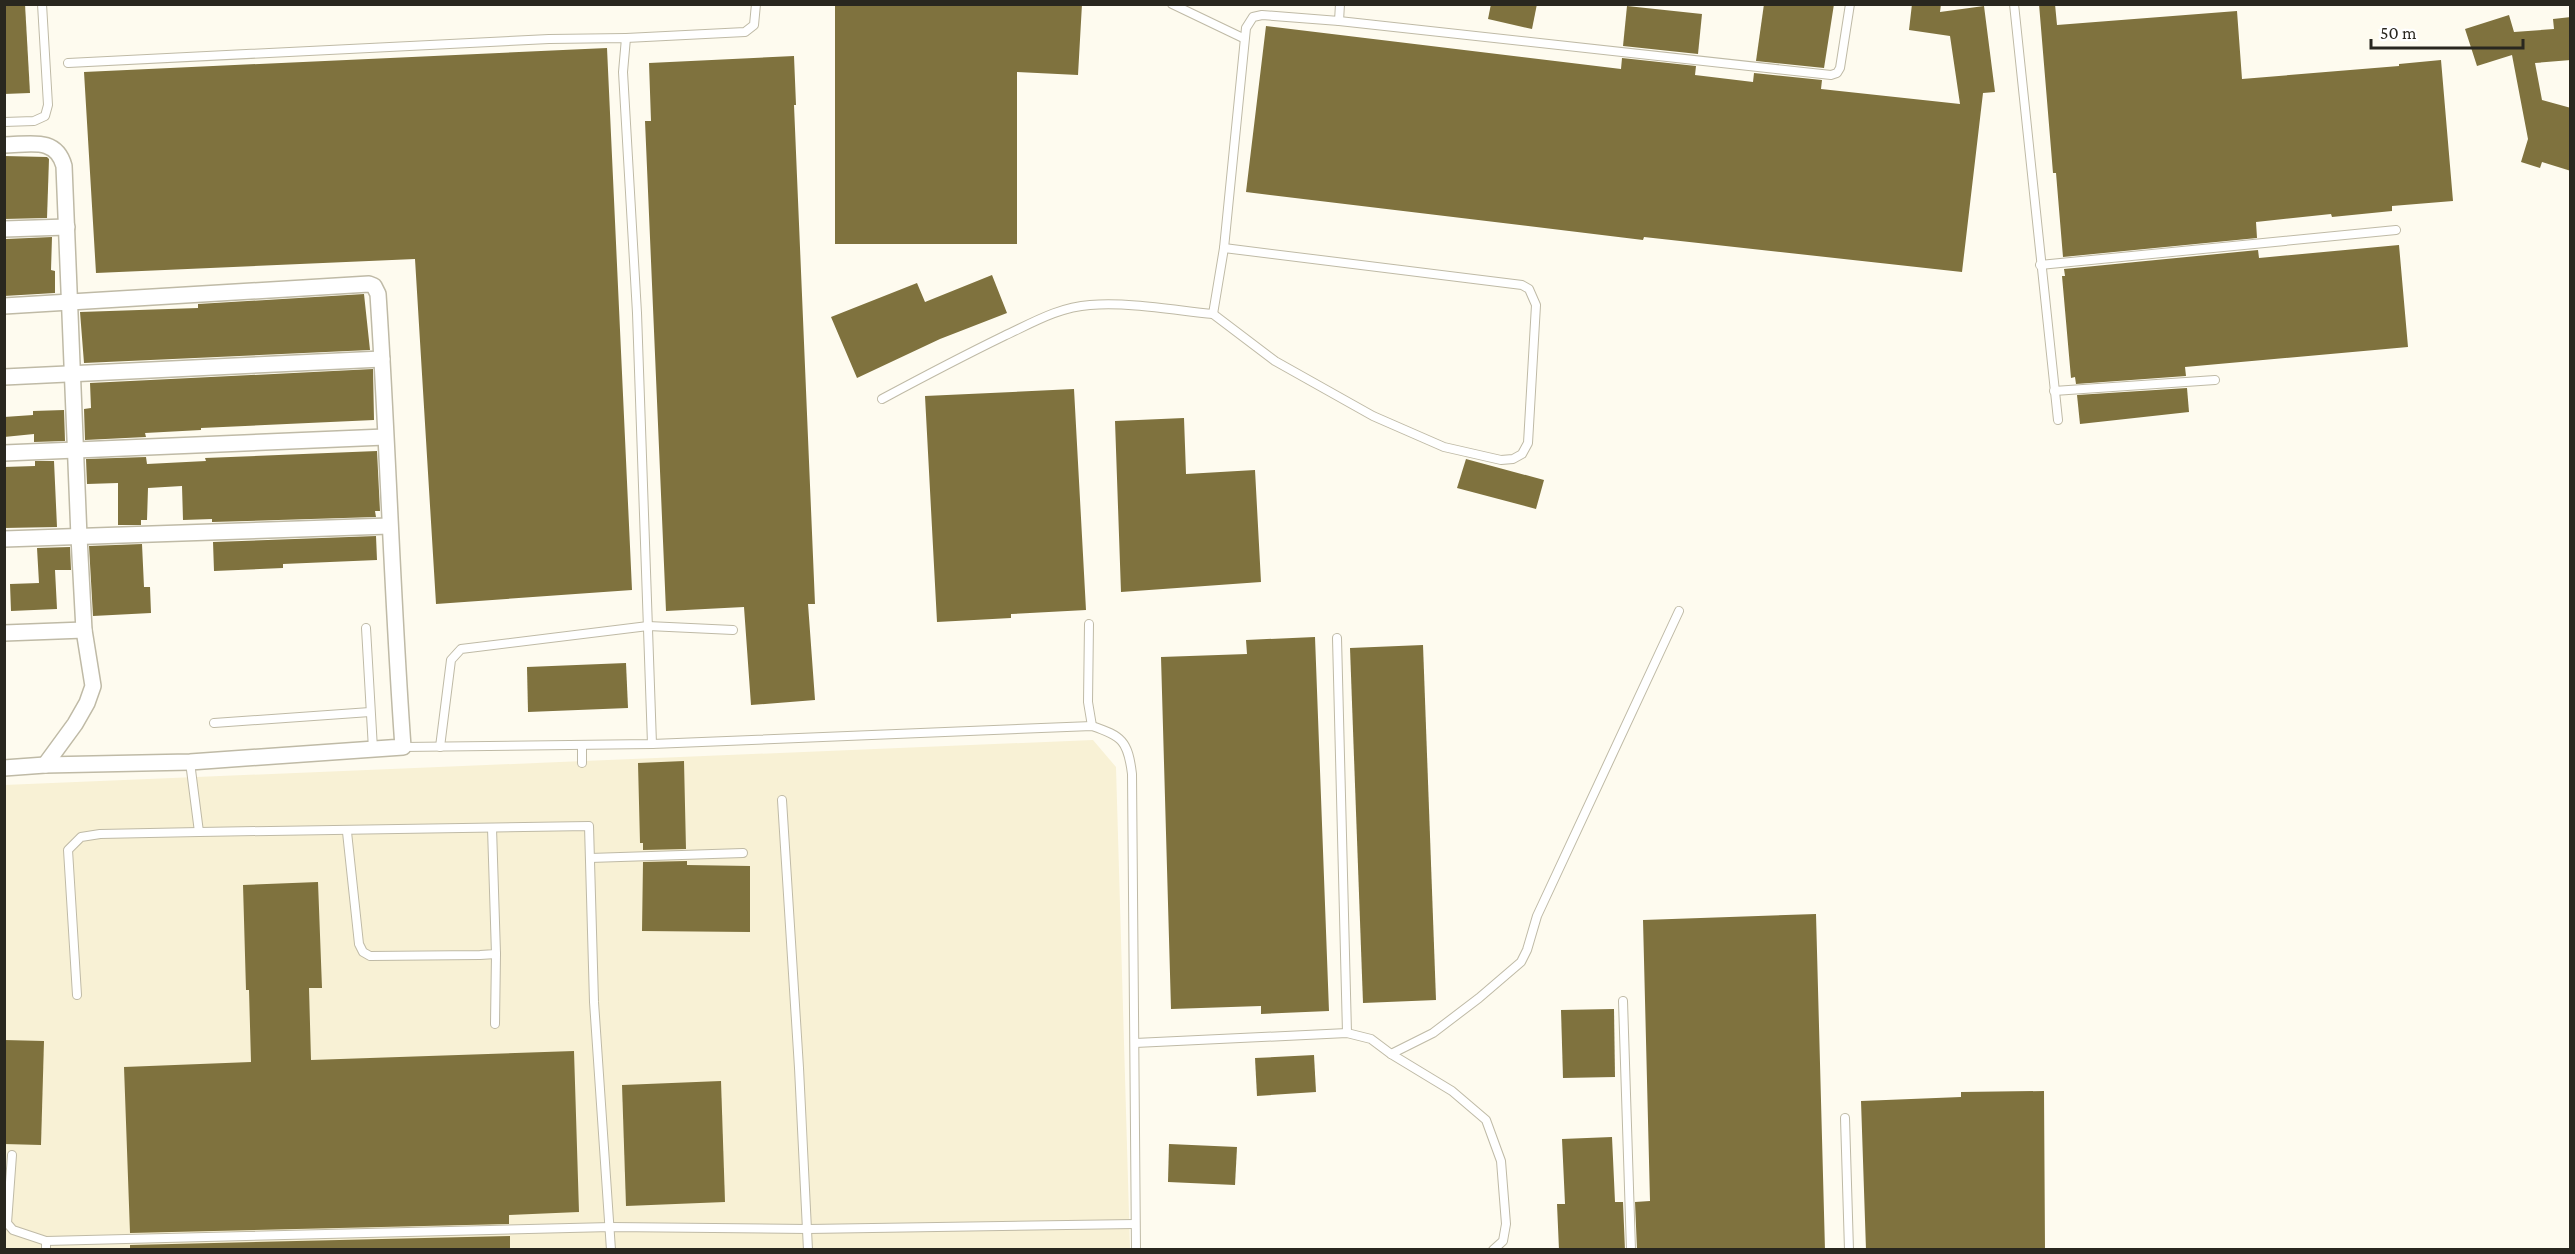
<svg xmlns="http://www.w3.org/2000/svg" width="2575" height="1254" font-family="'Crimson Pro',serif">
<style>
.built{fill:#f8f1d5}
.building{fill:#7f723e}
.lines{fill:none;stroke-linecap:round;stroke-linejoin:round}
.lane-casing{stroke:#bfbaa6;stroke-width:10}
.street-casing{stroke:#bfbaa6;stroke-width:18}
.lane{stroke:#fff;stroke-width:8}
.street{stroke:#fff;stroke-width:15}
</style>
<rect width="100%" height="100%" fill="#fefbef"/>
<!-- built -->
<polygon class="built" points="1093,740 1116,767 1130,1249 5,1249 4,785"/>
<!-- building -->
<g class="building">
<polygon points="4,4 25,4 30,93 4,94"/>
<polygon points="835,4 1082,4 1078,75 1017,72 1017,244 835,244"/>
<polygon points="1491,4 1537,4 1532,29 1488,19"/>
<polygon points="1764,4 1834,4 1824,68 1756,61"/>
<polygon points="1912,4 1941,4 1940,12 1984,6 1995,92 1983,93 1962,272 1644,237 1643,240 1246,192 1266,26 1621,69 1622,58 1696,66 1695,75 1753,82 1754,73 1822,80 1821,89 1960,104 1950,36 1909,30"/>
<polygon points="2039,4 2055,4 2057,25 2237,11 2242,79 2399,66 2399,64 2441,60 2453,201 2392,206 2392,211 2332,217 2331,214 2256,222 2257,238 2063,257 2056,173 2053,173"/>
<polygon points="1627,6 1702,14 1698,54 1623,46"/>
<polygon points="2509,15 2514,32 2554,29 2553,19 2571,17 2571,60 2535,63 2542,100 2571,108 2571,171 2542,162 2540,168 2521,162 2528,139 2512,55 2477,66 2465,29"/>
<polygon points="607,48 632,590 436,604 415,259 96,273 84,72"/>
<polygon points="794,56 796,105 794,105 815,604 808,604 815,700 751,705 744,607 666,611 645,121 651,121 649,63"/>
<polygon points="4,156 47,157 49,159 47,218 4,219"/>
<polygon points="52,237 51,270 55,271 55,293 4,296 6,239"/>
<polygon points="2399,245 2408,347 2185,367 2186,376 2076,384 2075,377 2071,378 2062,276 2065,276 2064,269 2258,250 2259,258"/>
<polygon points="992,275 1007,313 940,339 857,378 831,317 917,283 925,302"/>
<polygon points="364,294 370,350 84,363 80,312 198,308 198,304"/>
<polygon points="373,369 374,420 201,428 201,430 145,433 146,437 85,440 84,409 91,408 90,383"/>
<polygon points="2187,388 2189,412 2080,424 2077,395"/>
<polygon points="1074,389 1086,610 1011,614 1011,618 937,622 925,396"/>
<polygon points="64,410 65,441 34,442 34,434 4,437 4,417 33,415 33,411"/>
<polygon points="1184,418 1186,474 1255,470 1261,582 1121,592 1115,421"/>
<polygon points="377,451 380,511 375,511 376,517 212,522 212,519 183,520 182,486 148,488 147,520 141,520 141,525 118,525 118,483 87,484 86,459 146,457 147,464 206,461 205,458"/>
<polygon points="1466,459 1544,480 1536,509 1457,488"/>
<polygon points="35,461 54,461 57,527 4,528 4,467 35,466"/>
<polygon points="376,536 377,560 283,564 283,568 214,571 213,542"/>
<polygon points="142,544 144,587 150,587 151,613 93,616 89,546"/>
<polygon points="70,547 71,570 55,570 57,609 11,611 10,584 39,583 37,548"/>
<polygon points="1315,637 1329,1011 1261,1014 1261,1006 1171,1009 1161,657 1247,654 1246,640"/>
<polygon points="1423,645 1436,1000 1363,1003 1350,648"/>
<polygon points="626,663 628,708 528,712 527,667"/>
<polygon points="684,761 686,849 643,850 643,843 640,843 638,763"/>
<polygon points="687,861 687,865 750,866 750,932 642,931 643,862"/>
<polygon points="318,882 322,988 309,988 311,1060 574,1051 579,1212 509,1215 509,1224 130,1233 124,1067 251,1062 249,990 246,990 243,885"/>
<polygon points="1816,914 1825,1250 1637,1250 1635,1202 1650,1201 1643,920"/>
<polygon points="1614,1009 1615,1077 1563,1078 1561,1010"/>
<polygon points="4,1040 44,1041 41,1145 4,1144"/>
<polygon points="1314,1055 1316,1092 1257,1096 1255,1058"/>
<polygon points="721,1081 725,1202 626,1206 622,1085"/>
<polygon points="2044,1091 2045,1250 1866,1250 1861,1101 1961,1097 1961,1092"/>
<polygon points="1612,1137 1615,1202 1623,1202 1625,1250 1559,1250 1557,1204 1565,1204 1562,1139"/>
<polygon points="1169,1144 1237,1147 1235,1185 1168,1182"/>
<polygon points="510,1236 510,1250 130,1250 130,1245"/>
</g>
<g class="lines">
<!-- lane casing -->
<g class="lane-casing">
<g id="lane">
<polyline points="1172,4 1243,38"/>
<polyline points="2014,4 2058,420"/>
<polyline points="1339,21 1831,75 1837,73 1840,68 1850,4"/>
<polyline points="626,38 745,32 754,25 756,4"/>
<polyline points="68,63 549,39 626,38 623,72 637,313 652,744"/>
<polyline points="4,122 34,121 45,116 48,105 42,4"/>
<polyline points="2040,265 2396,230"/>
<polyline points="1213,314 1275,361 1373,416 1444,447 1501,460 1513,459 1522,454 1528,443 1536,305 1529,289 1522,285 1224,248"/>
<polyline points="2054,391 2215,380"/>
<path d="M882,399C923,377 963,356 1004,336C1032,323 1059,307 1090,305C1130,302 1173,310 1213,314L1224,248L1246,28L1253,17L1262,15L1339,21L1340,4"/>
<polyline points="1089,624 1088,702 1092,726"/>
<polyline points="366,628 373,749"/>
<polyline points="1337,638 1347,1033"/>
<polyline points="214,723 370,712"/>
<polyline points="582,746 582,763"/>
<path d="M403,747L652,744L1092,726C1122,736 1128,741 1132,774L1136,1250"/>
<polyline points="440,747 451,660 461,649 648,626 733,630"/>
<polyline points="190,762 199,832 589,826 594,1002 611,1250"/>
<polyline points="782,800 799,1068 808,1250"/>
<polyline points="347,832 359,944 363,952 370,956 480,955 496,954 492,828"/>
<polyline points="590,858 743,853"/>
<polyline points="77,995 68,850 81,837 100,834 199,832"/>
<polyline points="1623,1001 1631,1250"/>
<polyline points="495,1024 496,954"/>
<polyline points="1135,1043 1347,1033 1371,1039 1391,1054 1452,1091 1486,1120 1501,1161 1506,1224 1503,1241 1493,1250"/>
<polyline points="1391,1054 1433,1033 1479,998 1521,962 1527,950 1537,916 1679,611"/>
<polyline points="1845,1118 1849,1250"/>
<polyline points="12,1155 7,1223 13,1230 46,1241 46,1250"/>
<polyline points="46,1241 611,1227 808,1229 1135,1224"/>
</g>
</g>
<!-- street casing -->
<g class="street-casing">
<g id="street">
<path d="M4,145C29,145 56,136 64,166L79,537L84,630L93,686L87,703L75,724L45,765"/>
<polyline points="4,229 67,227"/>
<path d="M4,306L369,284L374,286L378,294C388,445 392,596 403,747L190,762L45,765L4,768"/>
<polyline points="4,377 382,359"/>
<polyline points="4,453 385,437"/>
<polyline points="4,539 389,526"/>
<polyline points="4,633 84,630"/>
</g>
</g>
<!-- lane -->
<use href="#lane" class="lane"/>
<!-- street -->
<use href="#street" class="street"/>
</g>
<!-- border -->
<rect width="2575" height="1254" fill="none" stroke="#29271f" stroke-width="12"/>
<!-- scale -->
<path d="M2371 39v9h152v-9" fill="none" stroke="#29271f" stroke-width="3"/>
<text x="2380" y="39" font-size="18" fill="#29271f" stroke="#ffffff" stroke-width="4.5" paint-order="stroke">50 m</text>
</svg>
